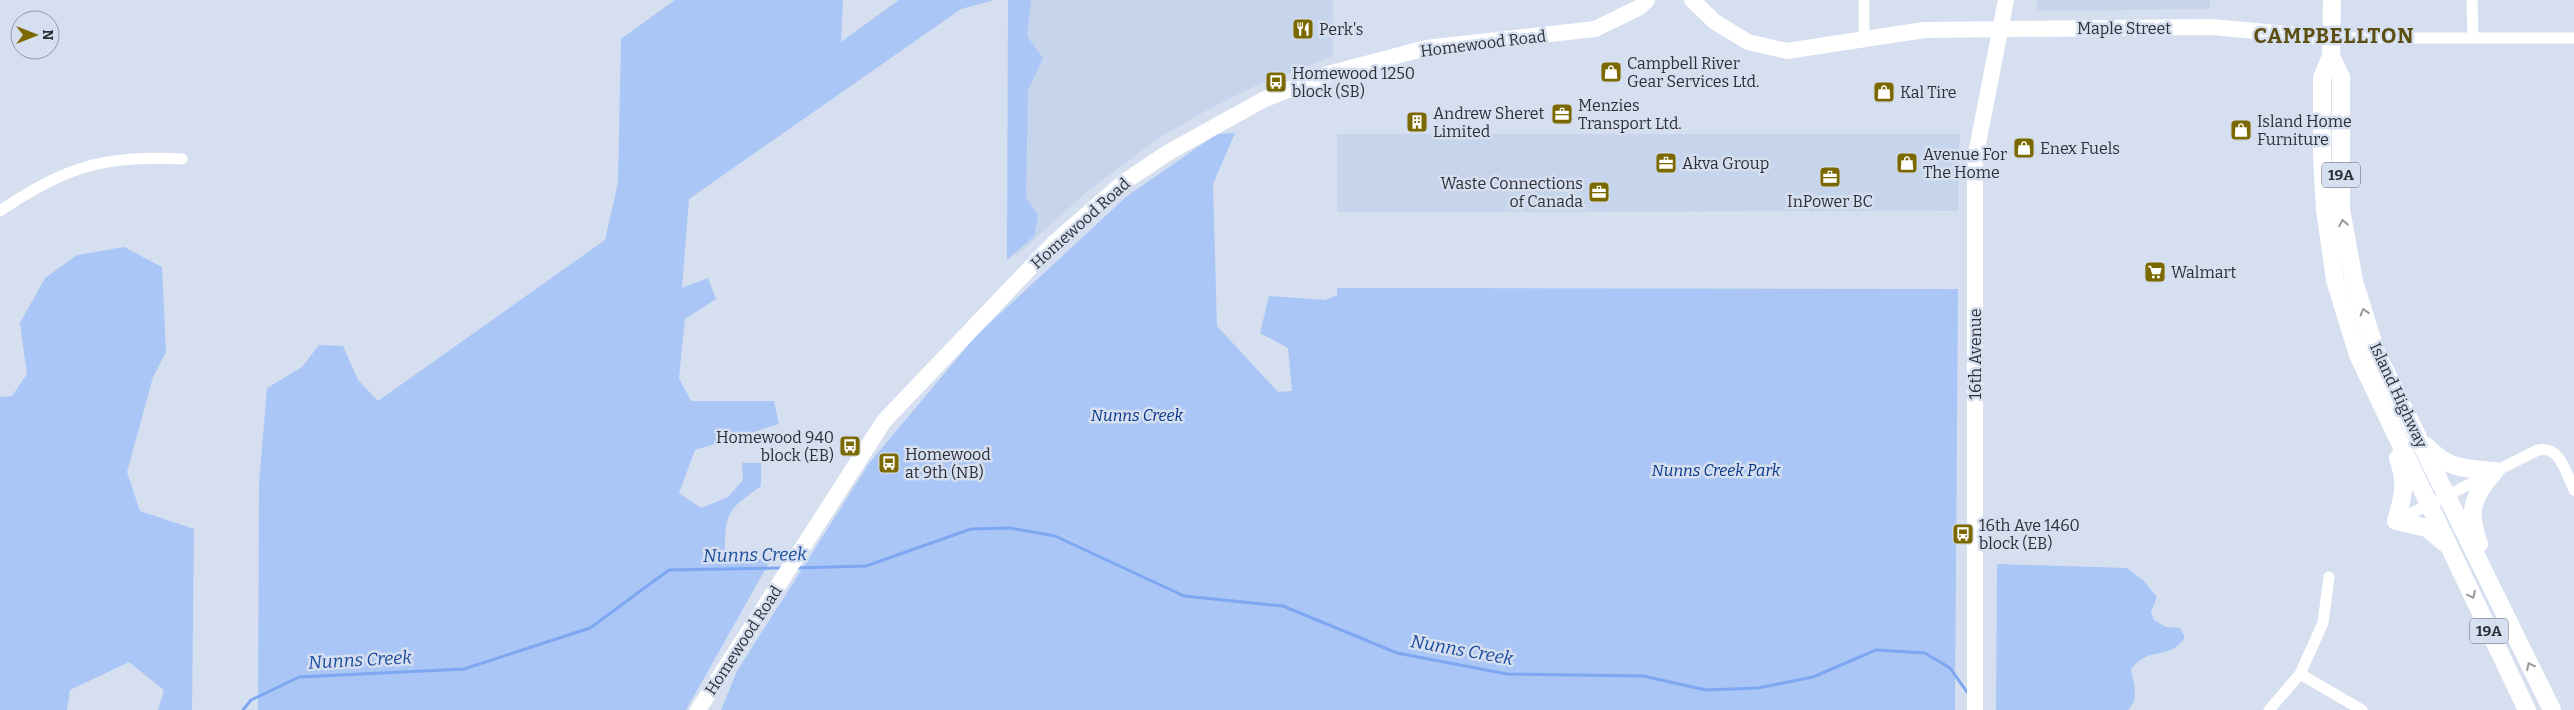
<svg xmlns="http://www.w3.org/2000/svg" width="2574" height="710" font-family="Bitter,serif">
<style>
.built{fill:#c7d5ec}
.green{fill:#a9c6f6}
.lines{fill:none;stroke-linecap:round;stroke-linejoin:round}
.stream{stroke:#7da8f1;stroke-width:3}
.street{stroke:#fff;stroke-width:11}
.secondary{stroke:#fff;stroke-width:16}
.primary{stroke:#fff;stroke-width:18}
.oneway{stroke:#96989b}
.labels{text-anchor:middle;stroke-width:5;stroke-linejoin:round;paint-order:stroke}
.shield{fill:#d5dfef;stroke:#5f646e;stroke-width:1}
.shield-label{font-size:15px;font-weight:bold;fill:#2d3037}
.street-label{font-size:16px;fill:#2d3037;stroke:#d5dfef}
.poi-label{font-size:16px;fill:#2d3037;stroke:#d5dfef;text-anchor:start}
.park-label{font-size:16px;font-style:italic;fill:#063689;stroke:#d5dfef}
.water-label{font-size:18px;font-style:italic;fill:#1a4a9e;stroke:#d5dfef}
.district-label{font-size:21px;font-weight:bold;letter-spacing:1px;fill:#5b4e10;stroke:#d5dfef}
</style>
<rect width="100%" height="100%" fill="#d5dfef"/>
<!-- built -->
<g class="built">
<polygon points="1015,0 1333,0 1333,56 1251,88 1202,113 1158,139 1089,190 1015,257"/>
<polygon points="2037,0 2210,0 2210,9 2037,11"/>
<polygon points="1337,134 1961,134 1959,148 1958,211 1337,212"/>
</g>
<!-- green -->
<g class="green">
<path d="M675,0H843L841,42L899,0H994L961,9L689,199L682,288L708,278L716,299L685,319L679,378L691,401H774L779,424L695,450L679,493L701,508L728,497L743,480L742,463H761V486C728,510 725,511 725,553L770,561L686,710H258L259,484L267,388L302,367L319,345L343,346L358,380L378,401L605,240L618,183L621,39Z"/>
<polygon points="1008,0 1031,0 1027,36 1043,58 1028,90 1026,197 1038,216 1034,236 1007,260"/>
<polygon points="1235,133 1213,184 1217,326 1278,392 1292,391 1288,348 1260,333 1269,296 1325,300 1337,295 1337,288 1958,289 1955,710 721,710 737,671 870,462 976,336 1127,196 1217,134"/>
<polygon points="124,247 162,267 166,352 153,377 127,472 140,511 194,529 192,710 158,710 164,690 129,662 70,690 67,710 0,710 0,397 12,396 27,374 20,323 45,278 77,255"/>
<path d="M1997,564L2127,568L2144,581L2157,597L2151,612L2154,620L2166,627L2180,628L2184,635V639C2167,661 2150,645 2131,669C2133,683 2140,698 2128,710H1996Z"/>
</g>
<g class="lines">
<!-- stream -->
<g class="stream">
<polyline points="796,568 866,566 971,529 1010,528 1055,536 1184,596 1283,606 1397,653 1507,674 1643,676 1706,690 1758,688 1813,677 1876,650 1925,653 1950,668 1967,692"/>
<polyline points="243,710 251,700 299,677 464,669 590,628 669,570 782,568"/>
</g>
<!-- street -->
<g class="street">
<polyline points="2472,0 2473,38"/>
<polyline points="2331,38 2574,38"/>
<polyline points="1864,39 1864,0"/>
<path d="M0,211C64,167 104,155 182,159"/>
<path d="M2396,521L2538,450C2560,445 2566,473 2574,490"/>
<polyline points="2300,674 2362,710"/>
<polyline points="2269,710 2300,674 2323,623 2329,577"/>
</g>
<!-- secondary -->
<g class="secondary">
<polyline points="1692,0 1715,22 1748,42 1787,51 1924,30 2212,27 2331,38"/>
<polyline points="698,710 884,421 1054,243 1124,182 1169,152 1263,100 1328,74 1426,48 1595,29 1640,7 1647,0"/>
<polyline points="1975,710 1975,159 2006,0"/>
</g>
<!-- primary -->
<g class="primary">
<polyline points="2332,0 2331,56 2322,78 2322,155 2325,210 2335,280 2358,355 2527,710"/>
<polyline points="2331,56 2341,77 2341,209 2354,281 2376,352 2552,710"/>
<path d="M2426,446C2448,469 2464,469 2495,471"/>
<path d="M2398,458C2407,482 2403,498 2396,521L2427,528L2445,543"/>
<path d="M2479,544C2467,511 2472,497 2495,471"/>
</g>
</g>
<!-- one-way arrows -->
<defs><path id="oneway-chevron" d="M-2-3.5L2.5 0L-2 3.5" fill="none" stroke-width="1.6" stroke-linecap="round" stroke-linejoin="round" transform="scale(1.25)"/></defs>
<g class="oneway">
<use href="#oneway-chevron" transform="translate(2343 223) rotate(-101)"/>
<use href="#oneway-chevron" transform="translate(2364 312) rotate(-107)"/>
<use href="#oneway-chevron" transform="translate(2472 595) rotate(64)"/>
<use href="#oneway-chevron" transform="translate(2530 666) rotate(-116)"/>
</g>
<!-- icons -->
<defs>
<g id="restaurant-square" transform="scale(1.125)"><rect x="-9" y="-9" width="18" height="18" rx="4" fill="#7b6900" stroke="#d5dfef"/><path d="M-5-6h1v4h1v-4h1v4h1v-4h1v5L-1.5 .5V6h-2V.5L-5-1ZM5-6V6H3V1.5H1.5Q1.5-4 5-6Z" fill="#fff"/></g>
<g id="shop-square" transform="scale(1.125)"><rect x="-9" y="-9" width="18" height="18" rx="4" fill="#7b6900" stroke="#d5dfef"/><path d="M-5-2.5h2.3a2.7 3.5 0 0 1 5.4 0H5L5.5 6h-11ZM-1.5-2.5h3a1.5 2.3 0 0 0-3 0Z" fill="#fff"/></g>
<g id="bus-square" transform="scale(1.125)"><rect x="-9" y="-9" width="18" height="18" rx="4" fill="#7b6900" stroke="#d5dfef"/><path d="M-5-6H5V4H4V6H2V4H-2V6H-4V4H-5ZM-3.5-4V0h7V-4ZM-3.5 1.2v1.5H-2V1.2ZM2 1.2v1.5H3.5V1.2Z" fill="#fff"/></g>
<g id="office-square" transform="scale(1.125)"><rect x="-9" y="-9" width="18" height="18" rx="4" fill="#7b6900" stroke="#d5dfef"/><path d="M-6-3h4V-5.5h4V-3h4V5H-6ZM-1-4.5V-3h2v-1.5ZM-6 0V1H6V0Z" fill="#fff"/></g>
<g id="building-square" transform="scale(1.125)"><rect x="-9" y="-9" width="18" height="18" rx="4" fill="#7b6900" stroke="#d5dfef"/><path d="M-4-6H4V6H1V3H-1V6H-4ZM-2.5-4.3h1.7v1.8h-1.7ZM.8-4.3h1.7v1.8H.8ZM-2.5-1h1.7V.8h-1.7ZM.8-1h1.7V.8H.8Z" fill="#fff"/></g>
<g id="supermarket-square" transform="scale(1.125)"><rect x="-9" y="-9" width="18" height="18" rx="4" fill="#7b6900" stroke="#d5dfef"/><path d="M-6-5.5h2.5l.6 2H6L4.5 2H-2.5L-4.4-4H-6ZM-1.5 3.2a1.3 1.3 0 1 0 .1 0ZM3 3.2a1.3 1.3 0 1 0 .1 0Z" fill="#fff"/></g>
</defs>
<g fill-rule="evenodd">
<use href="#restaurant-square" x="1303" y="29"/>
<use href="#shop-square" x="1611" y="72"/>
<use href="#bus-square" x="1276" y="82"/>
<use href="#shop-square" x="1884" y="92"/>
<use href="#office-square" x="1562" y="114"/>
<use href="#building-square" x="1417" y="122"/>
<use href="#shop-square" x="2241" y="130"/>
<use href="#shop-square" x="2024" y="148"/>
<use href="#office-square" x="1666" y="163"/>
<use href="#shop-square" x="1907" y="163"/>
<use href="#office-square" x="1830" y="177"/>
<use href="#office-square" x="1599" y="192"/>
<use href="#supermarket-square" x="2155" y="272"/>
<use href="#bus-square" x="850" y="446"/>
<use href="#bus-square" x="889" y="463"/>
<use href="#bus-square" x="1963" y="534"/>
</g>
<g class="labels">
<!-- shield labels -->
<g class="shield">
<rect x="2322" y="162.5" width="38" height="25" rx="4"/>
<rect x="2470" y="618.5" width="38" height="25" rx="4"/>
</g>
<g class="shield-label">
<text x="2341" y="180">19A</text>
<text x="2489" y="636">19A</text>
</g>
<!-- street labels -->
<g class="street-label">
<text x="2124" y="34">Maple Street</text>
<text transform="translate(1483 43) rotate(-7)" y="6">Homewood Road</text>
<text transform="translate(1080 223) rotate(-42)" y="6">Homewood Road</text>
<text transform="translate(1975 354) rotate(-90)" y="6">16th Avenue</text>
<text transform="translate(2399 395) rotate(65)" y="6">Island Highway</text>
<text transform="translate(743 640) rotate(-57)" y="6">Homewood Road</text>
</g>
<!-- poi labels -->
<g class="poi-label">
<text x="1319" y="35">Perk's</text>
<text x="1627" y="69">Campbell River<tspan x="1627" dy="18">Gear Services Ltd.</tspan></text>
<text x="1292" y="79">Homewood 1250<tspan x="1292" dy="18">block (SB)</tspan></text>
<text x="1900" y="98">Kal Tire</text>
<text x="1578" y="111">Menzies<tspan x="1578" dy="18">Transport Ltd.</tspan></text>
<text x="1433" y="119">Andrew Sheret<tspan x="1433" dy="18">Limited</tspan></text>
<text x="2257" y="127">Island Home<tspan x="2257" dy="18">Furniture</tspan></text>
<text x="2040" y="154">Enex Fuels</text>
<text x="1923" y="160">Avenue For<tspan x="1923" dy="18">The Home</tspan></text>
<text x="1682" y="169">Akva Group</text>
<text x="1583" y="189" text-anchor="end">Waste Connections<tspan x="1583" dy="18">of Canada</tspan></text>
<text x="1830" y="207" text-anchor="middle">InPower BC</text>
<text x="2171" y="278">Walmart</text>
<text x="834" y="443" text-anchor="end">Homewood 940<tspan x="834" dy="18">block (EB)</tspan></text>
<text x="905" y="460">Homewood<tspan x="905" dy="18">at 9th (NB)</tspan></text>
<text x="1979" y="531">16th Ave 1460<tspan x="1979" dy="18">block (EB)</tspan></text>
</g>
<!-- park labels -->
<g class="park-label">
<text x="1137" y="421">Nunns Creek</text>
<text x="1716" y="476">Nunns Creek Park</text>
</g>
<!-- water labels -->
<g class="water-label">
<text transform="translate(755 555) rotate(-1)" y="6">Nunns Creek</text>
<text transform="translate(1462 650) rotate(10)" y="6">Nunns Creek</text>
<text transform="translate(360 660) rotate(-3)" y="6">Nunns Creek</text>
</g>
<!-- district labels -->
<g class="district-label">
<text x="2334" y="43">CAMPBELLTON</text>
</g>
</g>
<!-- north arrow -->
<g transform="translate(35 35) rotate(90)"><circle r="24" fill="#d5dfef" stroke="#9299a5"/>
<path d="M0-4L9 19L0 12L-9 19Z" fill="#7b6900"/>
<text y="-8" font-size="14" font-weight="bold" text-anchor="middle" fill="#2d3037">N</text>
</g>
</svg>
